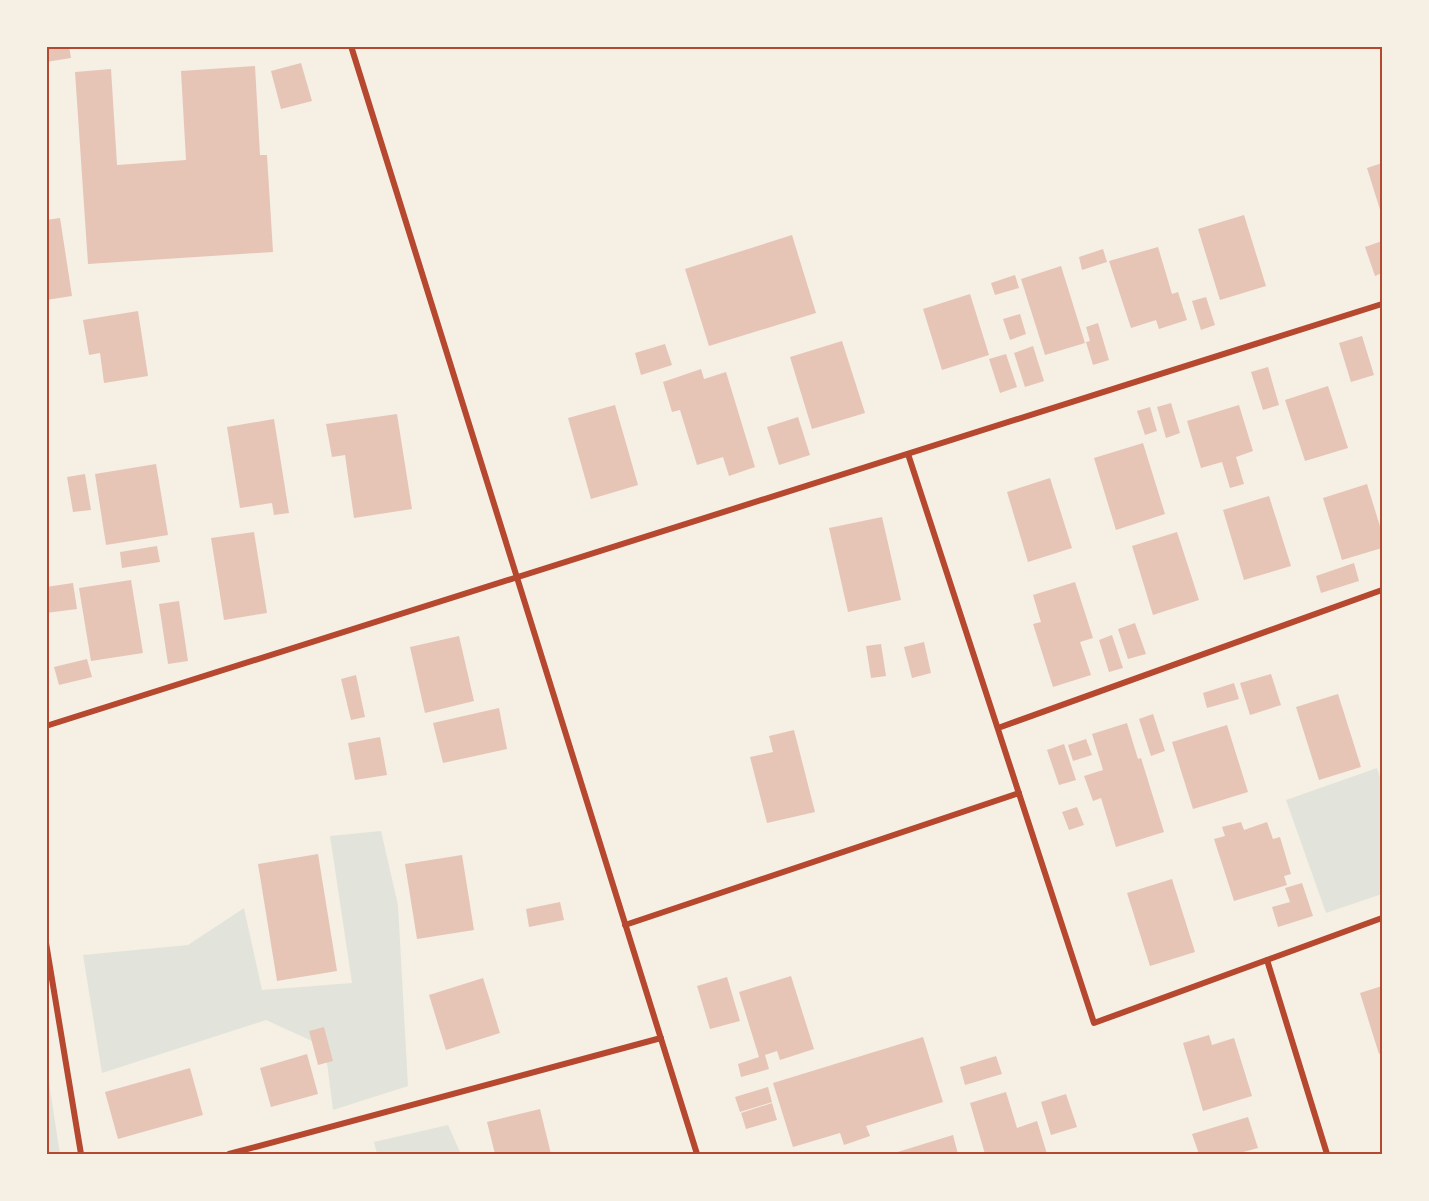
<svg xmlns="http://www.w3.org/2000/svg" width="1429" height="1201" font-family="Rubik,sans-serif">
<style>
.green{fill:#e2e4dc}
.building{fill:#e6c5b7}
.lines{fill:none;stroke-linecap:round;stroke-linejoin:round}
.minor{stroke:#b5482f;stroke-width:6}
.neatline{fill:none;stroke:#b5482f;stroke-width:2}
</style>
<rect width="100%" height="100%" fill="#f6efe4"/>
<!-- green -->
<g class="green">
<polygon points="1377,768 1382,783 1382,894 1326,913 1286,800"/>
<polygon points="381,831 398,905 408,1086 333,1110 325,1047 266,1020 102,1073 83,955 188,945 244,908 262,990 352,983 330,836"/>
<polygon points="46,1070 47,1070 60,1154 47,1154"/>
<polygon points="448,1125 461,1154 377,1154 374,1142"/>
</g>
<!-- building -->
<g class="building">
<polygon points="46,46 69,46 71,58 46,62"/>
<polygon points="301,63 312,101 281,109 271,71"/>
<polygon points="255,66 260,155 267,155 273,252 88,264 75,72 111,69 117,165 186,160 181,71"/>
<polygon points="1382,163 1382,216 1367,168"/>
<polygon points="1244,215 1266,286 1220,300 1198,229"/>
<polygon points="60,218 72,296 46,300 46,220"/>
<polygon points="792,235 816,313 709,346 685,269"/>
<polygon points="1382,241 1382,273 1375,276 1365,247"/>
<polygon points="1158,247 1172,294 1178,292 1187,320 1159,329 1156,320 1131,328 1109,261"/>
<polygon points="1103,249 1107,262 1082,270 1079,257"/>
<polygon points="1061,266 1085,343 1045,355 1021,279"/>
<polygon points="1015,275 1019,288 995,295 991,283"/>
<polygon points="970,294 989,355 942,370 923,309"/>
<polygon points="1206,297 1215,325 1201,330 1192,301"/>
<polygon points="138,311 148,376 104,383 100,353 89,355 83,320"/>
<polygon points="1020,314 1026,334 1010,340 1003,319"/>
<polygon points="1098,323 1109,360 1093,365 1086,342 1090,341 1086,327"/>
<polygon points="1362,336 1374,375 1351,382 1339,343"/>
<polygon points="842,341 865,413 812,429 790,357"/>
<polygon points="665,344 672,365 641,375 635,353"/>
<polygon points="1033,346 1044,381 1025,387 1014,353"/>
<polygon points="1006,354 1017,387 1000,393 989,359"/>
<polygon points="1268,367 1279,405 1263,410 1251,372"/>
<polygon points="701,369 704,379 726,372 755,467 729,476 723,457 697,465 680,410 672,412 663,382"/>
<polygon points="1328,386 1348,448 1305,461 1285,400"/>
<polygon points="1171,403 1180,433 1166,438 1157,407"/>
<polygon points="615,405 638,485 591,499 568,418"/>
<polygon points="1239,405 1253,451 1236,457 1244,484 1230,488 1222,462 1201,468 1187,421"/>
<polygon points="1150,407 1157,431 1145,435 1137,411"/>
<polygon points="397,414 412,509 354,518 345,455 332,457 326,424"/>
<polygon points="798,417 810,455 779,465 767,427"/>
<polygon points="274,419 289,513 274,515 272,503 240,508 227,427"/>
<polygon points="1143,443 1165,514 1116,530 1094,458"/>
<polygon points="156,464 168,535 106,545 95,474"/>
<polygon points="85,474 91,510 73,512 67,477"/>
<polygon points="1050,478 1072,548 1028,562 1007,492"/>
<polygon points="1367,484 1382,533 1382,548 1342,560 1323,498"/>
<polygon points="1269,496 1291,566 1244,580 1223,510"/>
<polygon points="882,517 901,600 848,612 829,528"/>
<polygon points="254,532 267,613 224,620 211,538"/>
<polygon points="1177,532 1199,600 1153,615 1132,546"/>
<polygon points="157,546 160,562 122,568 120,552"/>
<polygon points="1354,563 1359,581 1321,593 1316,576"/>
<polygon points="131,580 143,653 91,661 79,588"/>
<polygon points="1075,582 1093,638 1080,642 1091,675 1053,687 1033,624 1041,622 1033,595"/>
<polygon points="73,583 77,609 46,613 46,587"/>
<polygon points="179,601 188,661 168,664 159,604"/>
<polygon points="1135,623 1146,654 1128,659 1118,629"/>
<polygon points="1112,635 1123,668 1109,672 1099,640"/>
<polygon points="459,636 474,701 425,713 410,647"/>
<polygon points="924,642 931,673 912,678 904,647"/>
<polygon points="881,644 886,676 871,678 866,646"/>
<polygon points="87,659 92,677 59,685 54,667"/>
<polygon points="1271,674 1281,705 1250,715 1240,683"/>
<polygon points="356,675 365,717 351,720 341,679"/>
<polygon points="1234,683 1239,699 1207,708 1203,693"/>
<polygon points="1338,694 1361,767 1319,780 1296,707"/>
<polygon points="499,708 507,749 443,763 433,723"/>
<polygon points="1153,714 1165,751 1151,756 1139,719"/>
<polygon points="1127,723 1138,759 1141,758 1164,832 1116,847 1101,798 1093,801 1084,776 1103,770 1092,734"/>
<polygon points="1227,725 1248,792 1193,809 1172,742"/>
<polygon points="794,730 815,812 767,823 750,757 773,752 769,736"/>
<polygon points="380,737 387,775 355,780 348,743"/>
<polygon points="1086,739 1092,755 1073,761 1068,745"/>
<polygon points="1064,744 1076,780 1059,785 1047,750"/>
<polygon points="1077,807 1084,825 1069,830 1062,812"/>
<polygon points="1241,822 1244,830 1267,822 1273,839 1280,837 1291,874 1284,876 1287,885 1234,901 1214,839 1225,836 1222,827"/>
<polygon points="318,854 337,971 277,981 258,864"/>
<polygon points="462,855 474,930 417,939 405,864"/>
<polygon points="1172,879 1195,952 1150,966 1127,893"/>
<polygon points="1302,883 1313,916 1278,927 1272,907 1290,902 1285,888"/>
<polygon points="560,902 564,920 529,927 526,909"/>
<polygon points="791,976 814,1049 780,1060 777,1051 765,1055 769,1069 741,1077 738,1064 759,1057 739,992"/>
<polygon points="727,977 740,1021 710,1029 697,986"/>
<polygon points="483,978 500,1033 446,1050 429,995"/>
<polygon points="1382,986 1382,1052 1379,1054 1360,993"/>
<polygon points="324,1027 333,1061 318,1065 309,1031"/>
<polygon points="1209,1035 1212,1045 1234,1038 1252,1096 1203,1111 1183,1043"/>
<polygon points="923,1037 943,1102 866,1126 870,1136 844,1145 840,1133 793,1147 773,1083"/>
<polygon points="307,1054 318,1094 271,1107 260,1068"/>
<polygon points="996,1056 1002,1074 965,1085 960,1067"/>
<polygon points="190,1068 203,1115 118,1139 105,1092"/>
<polygon points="768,1087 772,1102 740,1112 735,1097"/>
<polygon points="1006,1092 1017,1128 1037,1121 1047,1154 985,1154 970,1103"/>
<polygon points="1066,1094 1077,1127 1051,1135 1041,1102"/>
<polygon points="772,1103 777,1120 746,1129 741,1113"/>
<polygon points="540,1109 551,1154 495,1154 487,1122"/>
<polygon points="1248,1117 1258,1148 1236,1154 1199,1154 1192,1134"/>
<polygon points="953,1135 958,1154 891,1154"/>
</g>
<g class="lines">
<!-- minor -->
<g class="minor">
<polyline points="351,46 697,1154"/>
<polyline points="908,454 1094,1023 1382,918"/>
<polyline points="46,726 1382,304"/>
<polyline points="998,728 1382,590"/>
<polyline points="625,925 1019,793"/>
<polyline points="46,943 81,1154"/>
<polyline points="1267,960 1327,1154"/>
<polyline points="229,1154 661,1038"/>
</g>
</g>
<!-- border -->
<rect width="1429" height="1201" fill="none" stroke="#f6efe4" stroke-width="96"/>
<rect x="48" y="48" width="1333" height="1105" class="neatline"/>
</svg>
